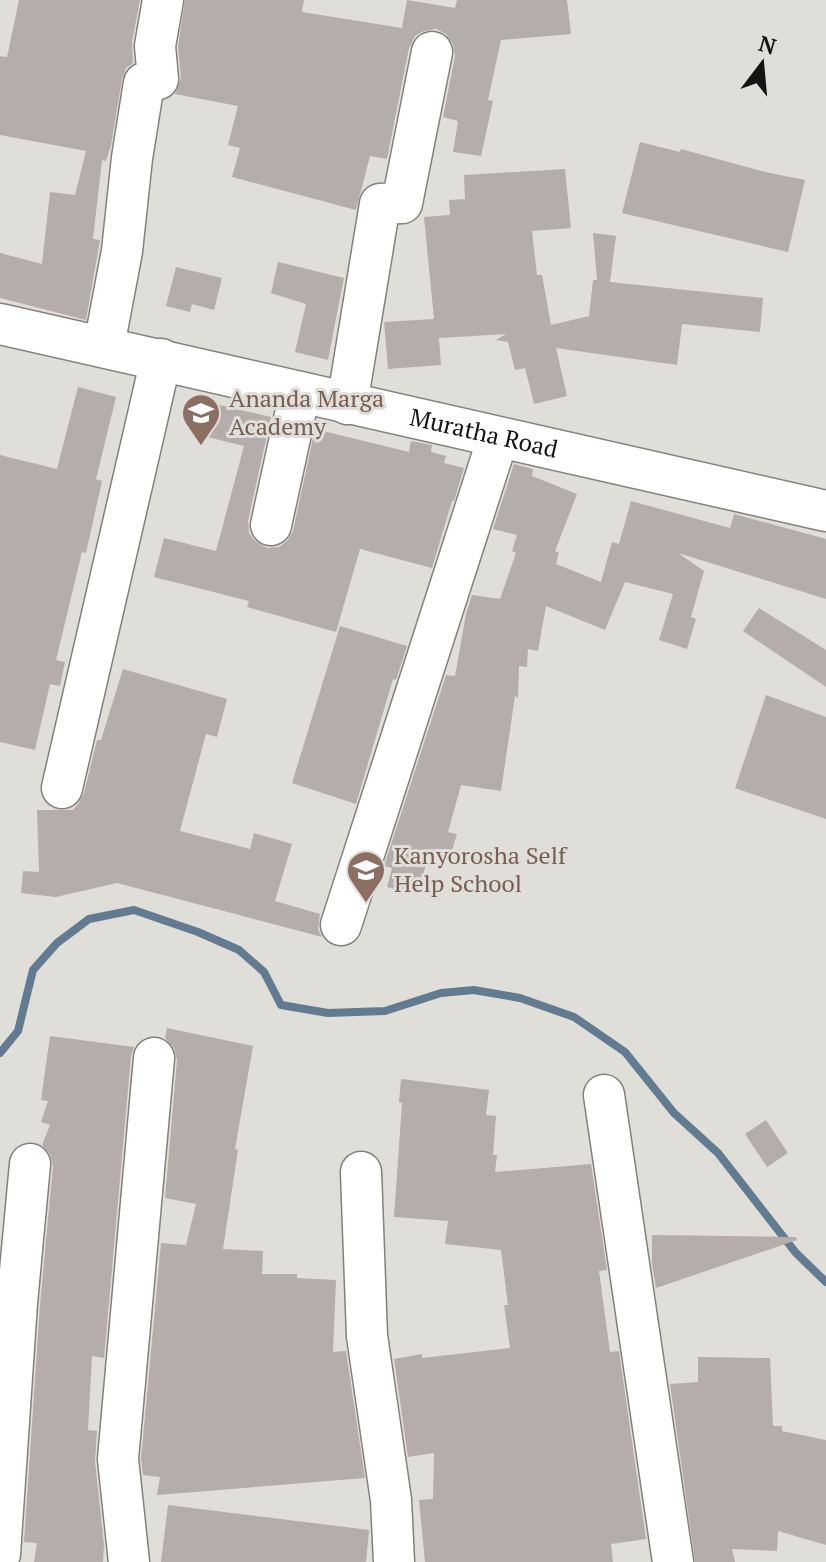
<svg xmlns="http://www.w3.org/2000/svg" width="826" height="1562" font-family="'PT Serif',serif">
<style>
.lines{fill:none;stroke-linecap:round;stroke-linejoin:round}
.stream{stroke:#637b91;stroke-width:8}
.building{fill:#b4adab}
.minor-casing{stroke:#82817b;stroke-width:43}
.minor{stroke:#fff;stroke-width:40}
.labels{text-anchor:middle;stroke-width:6;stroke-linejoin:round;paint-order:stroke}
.education-label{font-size:24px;fill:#785e54;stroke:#e0ded8;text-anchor:start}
.street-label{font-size:24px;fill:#141412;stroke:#e0ded8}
</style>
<rect width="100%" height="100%" fill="#e0ded8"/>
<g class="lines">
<!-- stream -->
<polyline class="stream" points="0,1053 18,1031 33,970 57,943 89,919 134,910 198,932 239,950 264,972 281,1005 328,1013 385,1011 441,993 474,990 520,998 574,1017 625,1052 674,1113 718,1153 796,1253 826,1282"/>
</g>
<!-- building -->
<g class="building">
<polygon points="19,0 140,0 132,42 133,63 126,68 122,79 111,145 106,161 102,160 93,239 100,240 86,320 0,298 0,253 42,264 50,192 75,195 86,151 0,135 0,56 7,57"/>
<polygon points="185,0 304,0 302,12 402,28 407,0 455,8 457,0 567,0 571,34 501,40 488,100 493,101 481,156 453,152 458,121 443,117 455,56 453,44 446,34 436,29 424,31 415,36 409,48 387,159 370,156 356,210 232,177 240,148 228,145 238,106 175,94 181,78 178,47"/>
<polygon points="640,142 680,152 681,149 765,172 805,180 788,252 622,213"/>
<polygon points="565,169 571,228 532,231 537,275 542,275 551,325 589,316 593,280 597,280 593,233 616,236 610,282 763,298 760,332 682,324 677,365 556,348 567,396 534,404 525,368 515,370 508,342 496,340 506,334 439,338 441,365 388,369 384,322 434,319 424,217 450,215 449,200 465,199 464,175"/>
<polygon points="278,262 344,278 328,360 295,352 306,304 271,293"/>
<polygon points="176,267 222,278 214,310 192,304 190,312 166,306"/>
<polygon points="78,387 116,397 96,479 102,481 86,553 82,552 56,660 65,662 60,686 50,684 35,750 0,742 0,455 57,469"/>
<polygon points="199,400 271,417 248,521 249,533 255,541 267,548 279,547 288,540 293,531 315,429 409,452 411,441 432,445 431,452 446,456 444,463 464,468 454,501 452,501 432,568 360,549 336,632 247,607 249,601 154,577 164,538 216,551 244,446 191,433"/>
<polygon points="514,464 533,469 532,476 577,494 555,551 559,553 556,564 601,582 612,542 619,544 631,501 730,528 734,514 826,539 826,599 678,553 704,571 691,617 696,619 687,649 659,640 673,594 625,582 605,630 546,606 538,651 528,649 527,667 519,666 518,698 515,696 501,791 461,785 448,832 457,834 451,854 430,849 418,895 387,887 392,868 384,866 446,675 455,676 466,614 472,595 500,599 516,553 512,551 517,535 493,529"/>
<polygon points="759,608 826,650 826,687 743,631"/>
<polygon points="340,626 407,646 396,680 393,679 356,804 292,783"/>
<polygon points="123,669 227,699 217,737 206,734 180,831 250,849 254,833 292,844 275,901 320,914 318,929 322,937 117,883 56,897 21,893 23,871 39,872 37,810 73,810 79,803 84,793 97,740 101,740"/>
<polygon points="766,695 826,717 826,819 735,788"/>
<polygon points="167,1028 253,1046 235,1149 238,1150 223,1249 263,1251 262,1274 297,1274 297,1278 336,1280 333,1352 346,1351 365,1478 157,1495 160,1477 143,1475 141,1459 161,1243 186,1245 196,1204 165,1198 177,1060 174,1048 165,1038"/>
<polygon points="50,1036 134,1047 131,1056 104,1358 92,1356 88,1430 97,1431 95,1461 104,1545 103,1562 34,1562 37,1543 24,1542 40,1305 53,1166 50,1154 42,1145 50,1125 41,1122 48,1101 41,1100"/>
<polygon points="401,1079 489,1090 486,1115 496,1116 493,1155 497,1155 495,1172 591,1164 607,1270 599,1271 610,1352 619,1351 646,1539 611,1544 613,1562 425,1562 419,1500 433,1499 434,1453 408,1457 394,1359 422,1354 422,1358 510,1348 504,1305 508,1305 501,1250 445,1244 448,1221 394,1217 402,1103 399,1102"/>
<polygon points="766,1120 788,1153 767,1167 745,1134"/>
<polygon points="652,1235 796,1237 797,1240 656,1288 652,1264"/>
<polygon points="698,1357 770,1358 773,1426 782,1426 782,1431 826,1440 826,1545 778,1531 777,1551 732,1549 735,1562 695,1562 670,1384 698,1382"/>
<polygon points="168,1505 369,1530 366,1562 161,1562"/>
</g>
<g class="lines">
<!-- minor casing -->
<g class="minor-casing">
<g id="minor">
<path id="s1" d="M0,324L826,511"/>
<polyline points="104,346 122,251 132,158 144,83 158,79 155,46 163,0"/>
<polyline points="347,404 380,204 402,203 432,52"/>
<polyline points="271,525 300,392"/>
<polyline points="62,788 161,359"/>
<polyline points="341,925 498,438"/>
<polyline points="604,1095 673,1562"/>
<polyline points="361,1172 367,1336 391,1500 394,1562"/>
<polyline points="0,1554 17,1303 30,1164"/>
<polyline points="129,1562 118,1459 154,1058"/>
</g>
</g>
<!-- minor -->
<use href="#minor" class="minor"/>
</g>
<!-- icons -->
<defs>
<g id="school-pin" transform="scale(2)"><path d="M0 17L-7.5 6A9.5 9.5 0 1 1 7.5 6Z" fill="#8d6e63" stroke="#e0ded8"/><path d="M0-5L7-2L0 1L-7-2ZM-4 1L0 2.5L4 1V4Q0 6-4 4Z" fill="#fff"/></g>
</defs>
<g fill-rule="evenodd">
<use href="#school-pin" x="201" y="413"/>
<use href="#school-pin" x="366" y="870"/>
</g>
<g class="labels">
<!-- education labels -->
<g class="education-label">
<text x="229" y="407">Ananda Marga<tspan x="229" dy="28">Academy</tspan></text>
<text x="394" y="864">Kanyorosha Self<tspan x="394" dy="28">Help School</tspan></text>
</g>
<!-- street labels -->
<g class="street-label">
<text dy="8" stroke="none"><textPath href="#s1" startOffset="496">Muratha Road</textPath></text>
</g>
</g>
<!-- north arrow -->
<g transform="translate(762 64) rotate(16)" stroke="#e0ded8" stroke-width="6" paint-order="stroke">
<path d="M0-6L14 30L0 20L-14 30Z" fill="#141412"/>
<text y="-12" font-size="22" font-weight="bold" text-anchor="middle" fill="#141412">N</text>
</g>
</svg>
